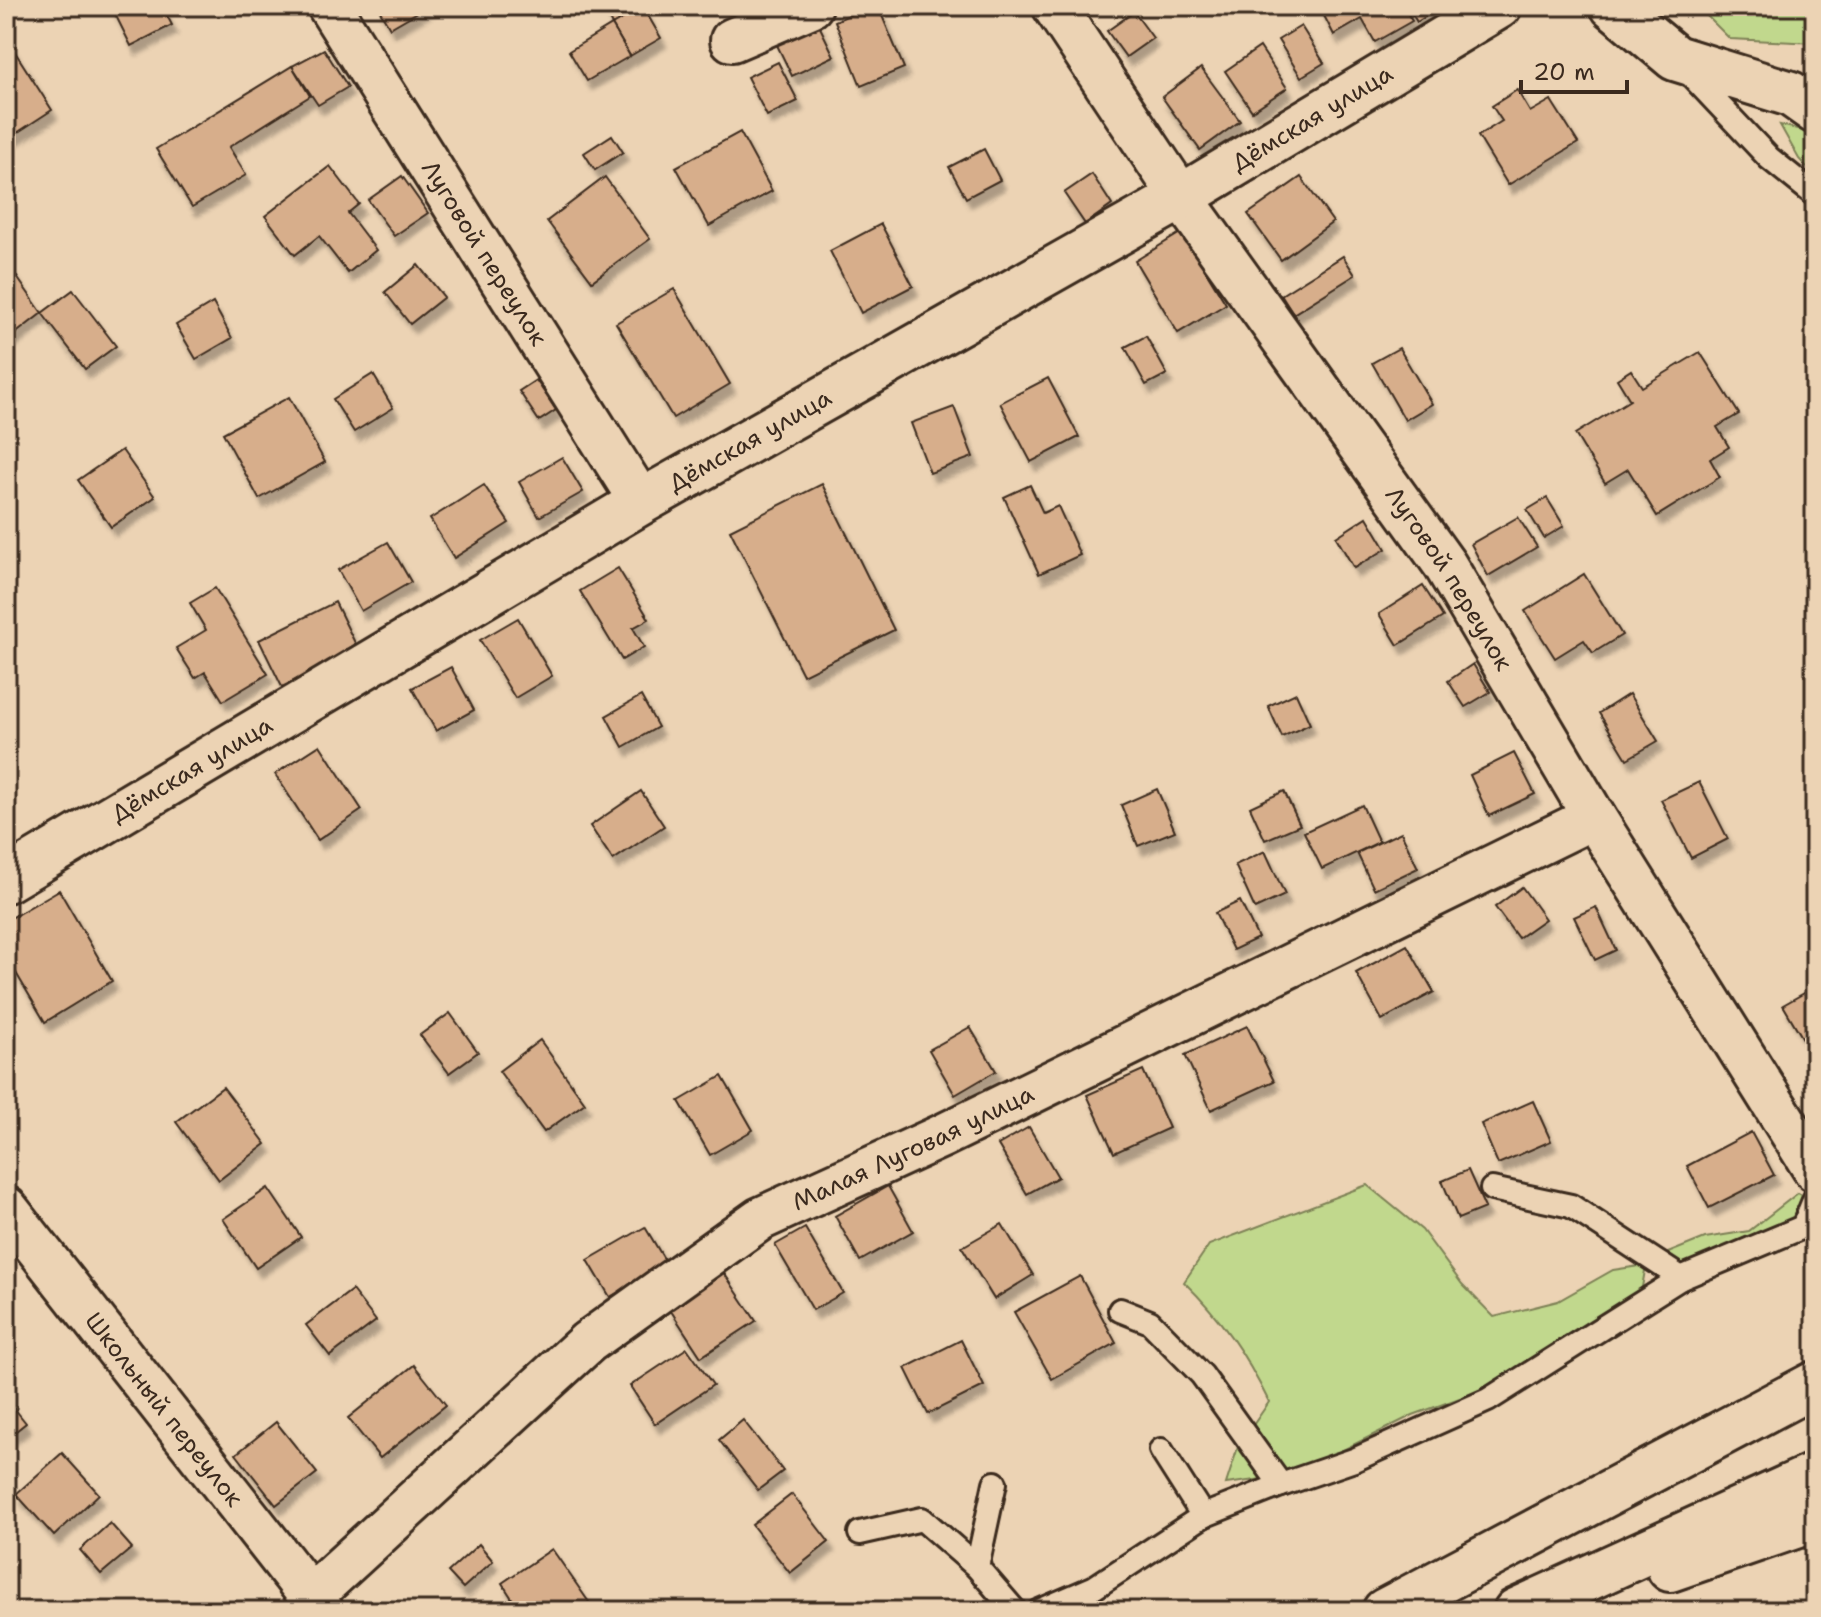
<svg xmlns="http://www.w3.org/2000/svg" width="1821" height="1617" font-family="'Shantell Sans',sans-serif">
<style>
.green{fill:#c1d88d;stroke:#7e8156;stroke-width:2}
.building{fill:#d7ae8b;stroke:#3b2a1e;stroke-width:2;filter:url(#shadow)}
.lines{fill:none;stroke-linecap:round;stroke-linejoin:round}
.service-casing{stroke:#3b2a1e;stroke-width:28}
.minor-casing{stroke:#3b2a1e;stroke-width:48}
.tertiary-casing{stroke:#3b2a1e;stroke-width:50}
.secondary-casing{stroke:#3b2a1e;stroke-width:50}
.primary-casing{stroke:#3b2a1e;stroke-width:50}
.service{stroke:#ecd3b4;stroke-width:22}
.minor{stroke:#ecd3b4;stroke-width:42}
.tertiary{stroke:#ecd3b4;stroke-width:44}
.secondary{stroke:#ecd3b4;stroke-width:44}
.primary{stroke:#ecd3b4;stroke-width:44}
.labels{text-anchor:middle;stroke-width:8;stroke-linejoin:round;paint-order:stroke}
.street-label{font-size:24px;fill:#3b2a1e;stroke:#ecd3b4}
</style>
<defs>
<filter id="shadow"><feDropShadow dx="5" dy="9" stdDeviation="2" flood-color="#0004"/></filter>
</defs>
<rect width="100%" height="100%" fill="#ecd3b4"/>
<filter id="ink" filterUnits="userSpaceOnUse"><feTurbulence type="fractalNoise" baseFrequency=".0125" numOctaves="2"/><feDisplacementMap in="SourceGraphic" scale="16" xChannelSelector="R" yChannelSelector="G"/><feConvolveMatrix kernelMatrix="1 2 1 2 8 2 1 2 1" color-interpolation-filters="sRGB"/></filter>
<g filter="url(#ink)">
<!-- green -->
<g class="green">
<polygon points="1697,6 1815,6 1815,43 1730,39"/>
<polygon points="1780,125 1815,133 1815,176 1799,159"/>
<path d="M1367,1185L1422,1230L1462,1284L1494,1317L1558,1301L1613,1270L1646,1265L1639,1304L1493,1386L1413,1415L1293,1475L1226,1484L1238,1447L1269,1402C1246,1355 1221,1318 1184,1282L1209,1245Z"/>
<polygon points="1798,1193 1815,1202 1815,1232 1751,1259 1692,1273 1663,1255 1705,1238 1749,1231"/>
</g>
<!-- building -->
<g class="building">
<polygon points="111,6 162,6 172,25 131,46"/>
<polygon points="377,6 428,6 390,28"/>
<polygon points="603,6 631,6 634,14 612,25"/>
<polygon points="870,6 878,6 904,68 861,86 835,21"/>
<polygon points="1319,6 1403,6 1412,21 1375,42 1362,19 1334,35"/>
<polygon points="1407,6 1442,6 1417,22"/>
<polygon points="643,7 661,38 630,56 612,25"/>
<polygon points="1134,12 1153,38 1126,57 1107,31"/>
<polygon points="817,21 834,56 792,76 775,41"/>
<polygon points="612,25 630,56 587,81 569,51"/>
<polygon points="1301,26 1324,63 1301,77 1278,40"/>
<polygon points="8,41 52,110 6,140 6,42"/>
<polygon points="1260,47 1287,88 1252,111 1225,71"/>
<polygon points="324,49 348,87 318,105 292,66"/>
<polygon points="778,62 798,101 767,116 747,77"/>
<polygon points="292,66 310,96 229,147 246,175 192,207 156,149"/>
<polygon points="1201,68 1240,121 1200,150 1162,97"/>
<polygon points="1517,90 1530,112 1551,100 1578,143 1508,185 1478,136 1502,121 1492,106"/>
<polygon points="740,132 772,191 709,226 676,167"/>
<polygon points="612,135 623,152 595,170 584,153"/>
<polygon points="984,149 1000,180 966,198 949,167"/>
<polygon points="330,166 359,204 348,213 376,250 348,273 319,236 295,255 265,216"/>
<polygon points="1092,174 1112,205 1085,224 1064,193"/>
<polygon points="402,176 428,213 394,236 368,200"/>
<polygon points="605,177 650,239 592,281 547,221"/>
<polygon points="1301,177 1333,222 1281,260 1248,214"/>
<polygon points="881,224 913,286 861,313 830,251"/>
<polygon points="1182,232 1226,304 1178,333 1135,261"/>
<polygon points="1343,256 1355,275 1293,314 1281,295"/>
<polygon points="418,265 444,297 410,324 385,292"/>
<polygon points="10,267 42,313 6,341 6,270"/>
<polygon points="674,289 730,384 673,418 616,323"/>
<polygon points="73,290 116,346 85,369 42,313"/>
<polygon points="213,303 232,338 196,359 176,325"/>
<polygon points="1146,336 1167,374 1146,385 1125,347"/>
<polygon points="1399,348 1432,404 1405,420 1372,363"/>
<polygon points="1700,352 1739,414 1717,427 1729,447 1710,459 1720,477 1657,516 1628,469 1605,483 1575,434 1630,400 1617,379 1631,370 1642,387"/>
<polygon points="373,374 393,408 354,432 333,399"/>
<polygon points="1048,378 1079,437 1031,462 1000,403"/>
<polygon points="536,380 556,410 539,421 519,391"/>
<polygon points="289,397 325,462 259,499 223,433"/>
<polygon points="954,407 973,457 930,473 911,423"/>
<polygon points="122,450 155,497 111,527 78,480"/>
<polygon points="562,457 583,492 539,517 519,482"/>
<polygon points="822,484 894,630 803,675 730,530"/>
<polygon points="484,485 509,523 454,558 430,519"/>
<polygon points="1030,485 1043,513 1058,506 1080,555 1039,574 1004,497"/>
<polygon points="1547,498 1564,526 1544,538 1527,510"/>
<polygon points="1367,517 1386,549 1354,568 1336,537"/>
<polygon points="1518,517 1537,547 1488,576 1471,544"/>
<polygon points="388,542 411,582 361,611 338,570"/>
<polygon points="618,568 649,619 633,628 644,647 622,660 580,591"/>
<polygon points="1584,574 1622,635 1593,653 1584,640 1555,658 1525,611"/>
<polygon points="1423,586 1443,617 1398,645 1379,614"/>
<polygon points="215,588 268,674 223,701 205,672 195,678 176,648 206,630 190,603"/>
<polygon points="335,602 358,649 282,687 259,640"/>
<polygon points="518,618 552,676 515,698 480,640"/>
<polygon points="1473,664 1490,692 1465,707 1448,681"/>
<polygon points="451,667 474,710 436,731 412,688"/>
<polygon points="1296,693 1310,724 1282,737 1268,706"/>
<polygon points="1629,694 1658,741 1627,759 1599,713"/>
<polygon points="641,696 658,727 623,747 606,716"/>
<polygon points="320,745 362,810 318,840 275,774"/>
<polygon points="1514,753 1535,794 1489,816 1470,775"/>
<polygon points="1699,782 1728,839 1691,858 1661,800"/>
<polygon points="1157,789 1175,831 1138,846 1121,805"/>
<polygon points="641,791 664,826 613,860 590,826"/>
<polygon points="1284,791 1300,825 1265,840 1250,807"/>
<polygon points="1362,805 1379,842 1322,869 1304,832"/>
<polygon points="1401,832 1418,868 1374,889 1357,853"/>
<polygon points="1265,851 1285,895 1255,909 1235,865"/>
<polygon points="1522,887 1545,919 1518,938 1495,907"/>
<polygon points="59,890 112,981 45,1022 6,956 6,921"/>
<polygon points="1240,901 1258,938 1233,950 1215,913"/>
<polygon points="1596,907 1616,950 1595,960 1574,917"/>
<polygon points="1407,945 1434,992 1382,1020 1356,973"/>
<polygon points="1815,987 1815,1059 1783,1005"/>
<polygon points="450,1013 478,1052 449,1073 420,1035"/>
<polygon points="1247,1026 1274,1081 1211,1110 1185,1055"/>
<polygon points="970,1027 996,1071 955,1095 929,1050"/>
<polygon points="540,1040 585,1103 544,1132 499,1071"/>
<polygon points="1143,1070 1169,1128 1114,1153 1087,1095"/>
<polygon points="722,1076 753,1130 710,1155 679,1101"/>
<polygon points="223,1087 266,1144 219,1180 176,1122"/>
<polygon points="1533,1101 1551,1141 1498,1164 1481,1124"/>
<polygon points="1029,1127 1058,1177 1027,1194 998,1145"/>
<polygon points="1751,1132 1774,1175 1709,1208 1687,1166"/>
<polygon points="1468,1170 1485,1208 1458,1219 1442,1181"/>
<polygon points="888,1186 913,1231 860,1261 835,1216"/>
<polygon points="268,1188 301,1237 256,1268 223,1219"/>
<polygon points="1002,1224 1033,1275 994,1299 962,1247"/>
<polygon points="645,1227 667,1264 610,1297 588,1260"/>
<polygon points="805,1228 843,1293 813,1310 775,1245"/>
<polygon points="724,1273 756,1321 701,1357 669,1308"/>
<polygon points="1080,1276 1116,1343 1052,1379 1014,1312"/>
<polygon points="352,1290 376,1321 330,1356 306,1325"/>
<polygon points="961,1340 984,1386 928,1414 905,1368"/>
<polygon points="687,1348 713,1385 655,1424 630,1386"/>
<polygon points="414,1365 446,1405 380,1458 348,1418"/>
<polygon points="6,1398 26,1423 6,1439"/>
<polygon points="743,1420 783,1471 758,1490 719,1440"/>
<polygon points="276,1422 317,1473 276,1505 236,1454"/>
<polygon points="62,1453 99,1494 54,1536 16,1494"/>
<polygon points="792,1494 829,1542 790,1573 752,1525"/>
<polygon points="110,1523 132,1548 101,1574 80,1550"/>
<polygon points="479,1544 493,1561 463,1588 448,1572"/>
<polygon points="552,1549 593,1608 589,1611 520,1611 502,1583"/>
</g>
<g class="lines">
<!-- service casing -->
<g class="service-casing">
<g id="service">
<polyline points="1687,71 1769,158 1815,195"/>
<polyline points="1492,1189 1571,1206 1681,1278 1803,1227 1815,1198"/>
<polyline points="1120,1310 1150,1322 1202,1375 1281,1485 1354,1460 1488,1400 1681,1278"/>
<polyline points="1161,1450 1203,1516 1281,1485"/>
<polyline points="995,1483 977,1567 1015,1611"/>
<polyline points="860,1533 922,1519 977,1567"/>
<polyline points="1039,1611 1095,1587 1203,1516"/>
</g>
</g>
<!-- minor casing -->
<g class="minor-casing">
<g id="minor">
<path id="s1" d="M329,6L641,502"/>
<path id="s2" d="M1054,6L1181,197L1445,565L1594,817L1815,1170"/>
<polyline points="732,40 811,6"/>
<path id="s3" d="M6,1208L322,1611"/>
<path id="s4" d="M311,1596L588,1342L760,1219L942,1136L1594,817"/>
</g>
</g>
<!-- tertiary casing -->
<g class="tertiary-casing">
<g id="tertiary">
<polyline points="1613,6 1675,58 1791,94 1815,111"/>
<path id="s5" d="M6,880L641,502L1181,197L1499,6"/>
</g>
</g>
<!-- secondary casing -->
<g class="secondary-casing">
<polyline id="secondary" points="1385,1611 1815,1384"/>
</g>
<!-- primary casing -->
<g class="primary-casing">
<g id="primary">
<polyline points="1670,1569 1815,1519"/>
<polyline points="1516,1611 1815,1475"/>
</g>
</g>
<!-- service -->
<use href="#service" class="service"/>
<!-- minor -->
<use href="#minor" class="minor"/>
<!-- tertiary -->
<use href="#tertiary" class="tertiary"/>
<!-- secondary -->
<use href="#secondary" class="secondary"/>
<!-- primary -->
<use href="#primary" class="primary"/>
</g>
</g>
<g class="labels">
<!-- street labels -->
<g class="street-label">
<text dy="8" stroke="none"><textPath href="#s5" startOffset="1512">Дёмская улица</textPath></text>
<text dy="8" stroke="none"><textPath href="#s1" startOffset="292">Луговой переулок</textPath></text>
<text dy="8" stroke="none"><textPath href="#s5" startOffset="864">Дёмская улица</textPath></text>
<text dy="8" stroke="none"><textPath href="#s2" startOffset="696">Луговой переулок</textPath></text>
<text dy="8" stroke="none"><textPath href="#s5" startOffset="216">Дёмская улица</textPath></text>
<text dy="8" stroke="none"><textPath href="#s4" startOffset="756">Малая Луговая улица</textPath></text>
<text dy="8" stroke="none"><textPath href="#s3" startOffset="256">Школьный переулок</textPath></text>
</g>
</g>
<!-- margin -->
<rect width="1821" height="1617" fill="none" stroke="#ecd3b4" stroke-width="32"/>
<rect x="16" y="16" width="1789" height="1585" fill="none" stroke="#3b2a1e" stroke-width="3" filter="url(#ink)"/>
<!-- scale -->
<path d="M1521 80v12h106v-12" fill="none" stroke="#3b2a1e" stroke-width="4"/>
<text x="1533" y="80" font-size="24" fill="#3b2a1e" stroke="#ecd3b4" stroke-width="6" paint-order="stroke">20 m</text>
</svg>
